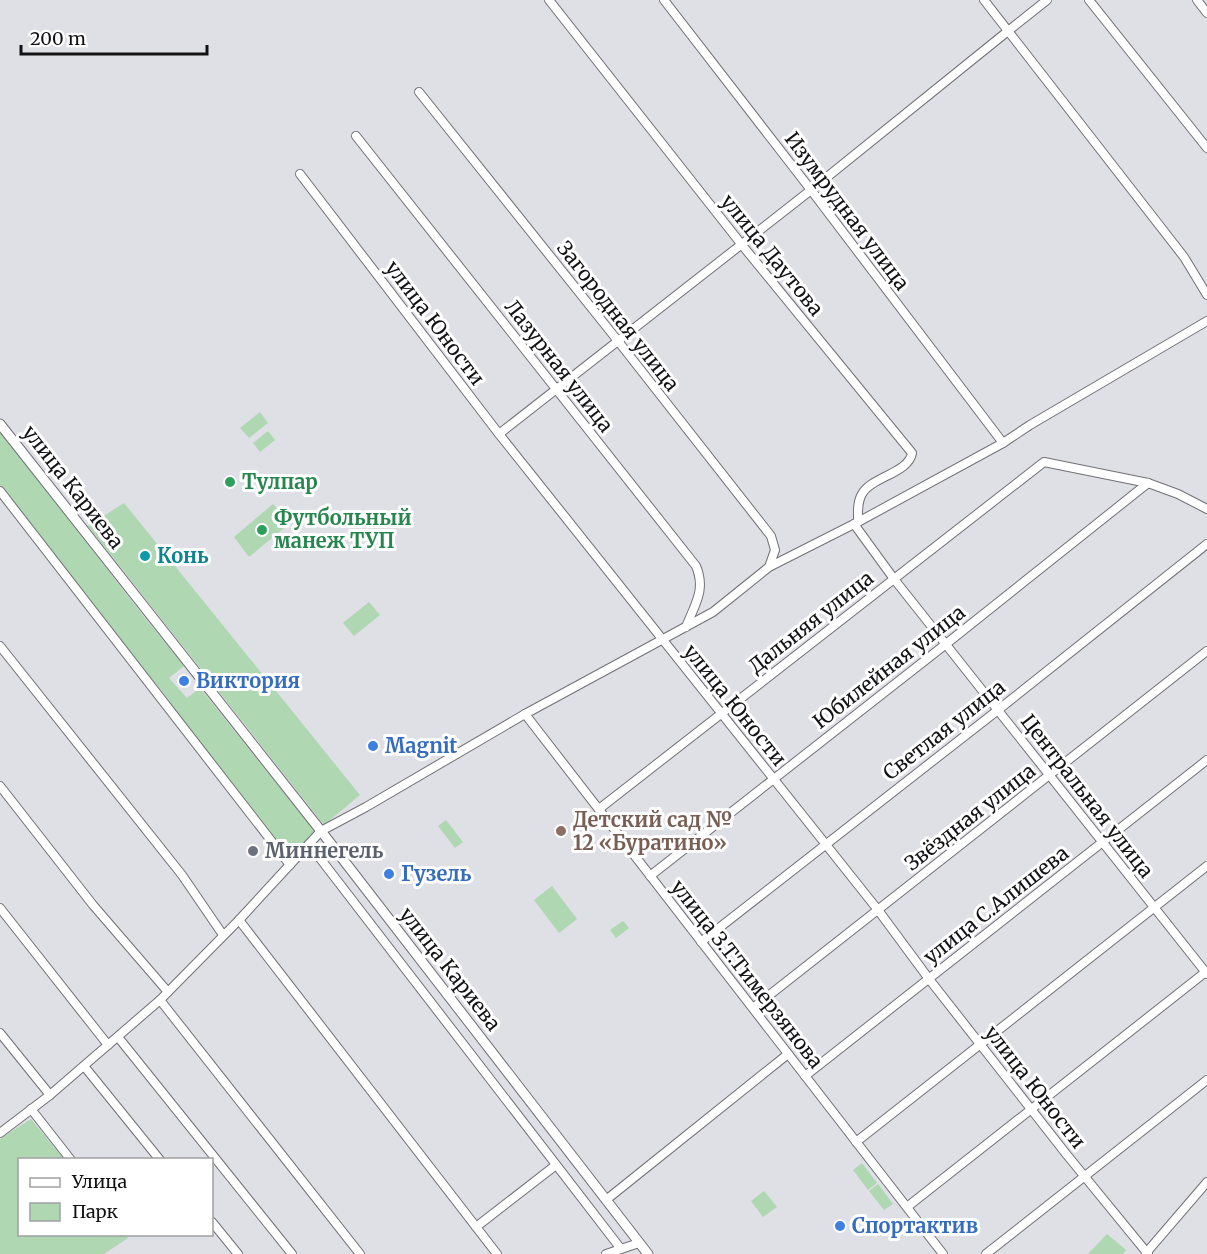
<svg xmlns="http://www.w3.org/2000/svg" width="1207" height="1254" font-family="Merriweather,serif">
<style>
.green{fill:#aed7b2}
.lines{fill:none;stroke-linecap:round;stroke-linejoin:round}
.minor-casing{stroke:#707076;stroke-width:10}
.major-casing{stroke:#707076;stroke-width:11}
.minor{stroke:#fff;stroke-width:8}
.major{stroke:#fff;stroke-width:9}
.leisure-dot{fill:#2e9e5b;stroke:#fff;stroke-width:2}
.culture-dot{fill:#0f9aa8;stroke:#fff;stroke-width:2}
.shop-dot{fill:#3f7fe0;stroke:#fff;stroke-width:2}
.education-dot{fill:#8d6e63;stroke:#fff;stroke-width:2}
.worship-dot{fill:#6b7280;stroke:#fff;stroke-width:2}
.labels{text-anchor:middle;stroke-width:6;stroke-linejoin:round;paint-order:stroke}
.street-label{font-size:20px;fill:#121215;stroke:#fff}
.leisure-label{font-size:20px;font-weight:bold;fill:#27864d;stroke:#fff;text-anchor:start}
.culture-label{font-size:20px;font-weight:bold;fill:#0d838f;stroke:#fff;text-anchor:start}
.shop-label{font-size:20px;font-weight:bold;fill:#366cbe;stroke:#fff;text-anchor:start}
.education-label{font-size:20px;font-weight:bold;fill:#785e54;stroke:#fff;text-anchor:start}
.worship-label{font-size:20px;font-weight:bold;fill:#5b616d;stroke:#fff;text-anchor:start}
</style>
<rect width="100%" height="100%" fill="#dfdfe6"/>
<!-- green -->
<g class="green">
<polygon points="260,412 268,423 249,438 240,428"/>
<polygon points="0,431 145,618 184,666 169,678 187,698 200,688 315,831 291,859 184,724 166,696 120,641 0,488"/>
<polygon points="268,431 275,440 260,452 253,443"/>
<polygon points="124,503 360,795 324,825 88,526"/>
<polygon points="273,504 290,523 249,557 234,537"/>
<polygon points="369,602 380,615 354,636 343,623"/>
<polygon points="446,820 463,842 455,848 438,826"/>
<polygon points="552,886 577,919 559,933 534,900"/>
<polygon points="623,921 629,928 616,938 610,930"/>
<polygon points="31,1119 64,1159 20,1160 20,1234 125,1234 128,1238 104,1254 0,1254 0,1139"/>
<polygon points="862,1163 877,1183 868,1190 853,1170"/>
<polygon points="878,1184 893,1204 884,1210 869,1191"/>
<polygon points="764,1191 777,1207 763,1217 751,1201"/>
<polygon points="1107,1234 1126,1250 1123,1254 1088,1254"/>
</g>
<g class="lines">
<!-- minor casing -->
<g class="minor-casing">
<g id="minor">
<path d="M549,0L742,245L912,453C909,473 871,477 862,494C857,502 858,513 858,522"/>
<polyline points="664,0 811,190 1003,443"/>
<polyline points="984,0 1184,257 1207,295"/>
<polyline points="1089,0 1207,148"/>
<polyline points="1197,0 1207,13"/>
<polyline points="419,92 618,341 771,536 775,550 769,567"/>
<path d="M356,136L696,566C706,590 695,604 686,627"/>
<polyline points="300,174 499,434 878,910 929,979 1067,1155 1148,1254"/>
<polyline points="499,434 811,190 1008,31 1047,0"/>
<polyline points="0,491 290,865"/>
<polyline points="854,524 894,579 1207,974"/>
<polyline points="0,646 182,875 223,935"/>
<polyline points="525,714 943,1254"/>
<polyline points="0,786 93,905 168,992"/>
<polyline points="599,809 1044,462 1148,483 1178,494 1207,509"/>
<polyline points="309,844 621,1249"/>
<polyline points="650,876 946,644 1148,483"/>
<polyline points="0,908 108,1045"/>
<polyline points="239,920 497,1254"/>
<polyline points="701,942 998,710 1207,544"/>
<polyline points="160,1000 360,1254"/>
<polyline points="753,1008 1207,651"/>
<polyline points="0,1033 50,1095"/>
<polyline points="118,1037 292,1254"/>
<polyline points="84,1066 160,1160"/>
<polyline points="805,1076 1207,760"/>
<polyline points="31,1109 71,1160"/>
<polyline points="0,1133 50,1095 160,1000 239,920 321,831 366,807 525,714 713,612 769,567 858,522 1003,443 1030,425 1207,321"/>
<polyline points="856,1142 1207,866"/>
<polyline points="606,1200 788,1054"/>
<polyline points="907,1207 1207,971"/>
<polyline points="212,1222 238,1254"/>
<polyline points="476,1227 556,1165"/>
<polyline points="1146,1253 1207,1182"/>
<polyline points="606,1254 639,1243"/>
<polyline points="986,1254 1207,1080"/>
</g>
</g>
<!-- major casing -->
<g class="major-casing">
<polyline id="major" points="0,424 321,831 648,1254"/>
</g>
<!-- minor -->
<use href="#minor" class="minor"/>
<!-- major -->
<use href="#major" class="major"/>
</g>
<!-- markers -->
<g class="leisure-dot">
<circle cx="230" cy="482" r="6"/>
<circle cx="262" cy="530" r="6"/>
</g>
<circle class="culture-dot" cx="145" cy="556" r="6"/>
<g class="shop-dot">
<circle cx="184" cy="681" r="6"/>
<circle cx="373" cy="746" r="6"/>
<circle cx="389" cy="874" r="6"/>
<circle cx="840" cy="1226" r="6"/>
</g>
<circle class="education-dot" cx="561" cy="831" r="6"/>
<circle class="worship-dot" cx="253" cy="851" r="6"/>
<g class="labels">
<!-- street labels -->
<g class="street-label">
<text transform="translate(847 211) rotate(53)" y="7">Изумрудная улица</text>
<text transform="translate(772 255) rotate(51)" y="7">улица Даутова</text>
<text transform="translate(618 316) rotate(52)" y="7">Загородная улица</text>
<text transform="translate(435 323) rotate(53)" y="7">улица Юности</text>
<text transform="translate(559 366) rotate(52)" y="7">Лазурная улица</text>
<text transform="translate(73 487) rotate(52)" y="7">улица Кариева</text>
<text transform="translate(811 622) rotate(-38)" y="7">Дальняя улица</text>
<text transform="translate(889 667) rotate(-38)" y="7">Юбилейная улица</text>
<text transform="translate(735 705) rotate(51)" y="7">улица Юности</text>
<text transform="translate(944 730) rotate(-38)" y="7">Светлая улица</text>
<text transform="translate(1087 796) rotate(52)" y="7">Центральная улица</text>
<text transform="translate(970 817) rotate(-38)" y="7">Звёздная улица</text>
<text transform="translate(996 905) rotate(-38)" y="7">улица С.Алишева</text>
<text transform="translate(450 969) rotate(52)" y="7">улица Кариева</text>
<text transform="translate(747 974) rotate(52)" y="7">улица З.Т.Тимерзянова</text>
<text transform="translate(1035 1087) rotate(52)" y="7">улица Юности</text>
</g>
<!-- leisure labels -->
<g class="leisure-label">
<text x="242" y="489">Тулпар</text>
<text x="274" y="525">Футбольный<tspan x="274" dy="23">манеж ТУП</tspan></text>
</g>
<!-- culture labels -->
<g class="culture-label">
<text x="157" y="563">Конь</text>
</g>
<!-- shop labels -->
<g class="shop-label">
<text x="196" y="688">Виктория</text>
<text x="385" y="753">Magnit</text>
<text x="401" y="881">Гузель</text>
<text x="852" y="1233">Спортактив</text>
</g>
<!-- education labels -->
<g class="education-label">
<text x="573" y="827">Детский сад №<tspan x="573" dy="23">12 «Буратино»</tspan></text>
</g>
<!-- worship labels -->
<g class="worship-label">
<text x="265" y="858">Миннегель</text>
</g>
</g>
<!-- legend -->
<rect x="18" y="1158" width="195" height="78" fill="#ffffff" stroke="#a0a0a1" stroke-width="1.5"/>
<rect x="30" y="1178" width="30" height="9" fill="#ffffff" stroke="#a0a0a1" stroke-width="1.5"/>
<text x="72" y="1188" font-size="18" fill="#121215">Улица</text>
<rect x="30" y="1203" width="30" height="18" fill="#aed7b2" stroke="#a0a0a1" stroke-width="1.5"/>
<text x="72" y="1218" font-size="18" fill="#121215">Парк</text>
<!-- scale -->
<path d="M21 45v9h186v-9" fill="none" stroke="#121215" stroke-width="3"/>
<text x="30" y="45" font-size="18" fill="#121215" stroke="#ffffff" stroke-width="4.5" paint-order="stroke">200 m</text>
</svg>
